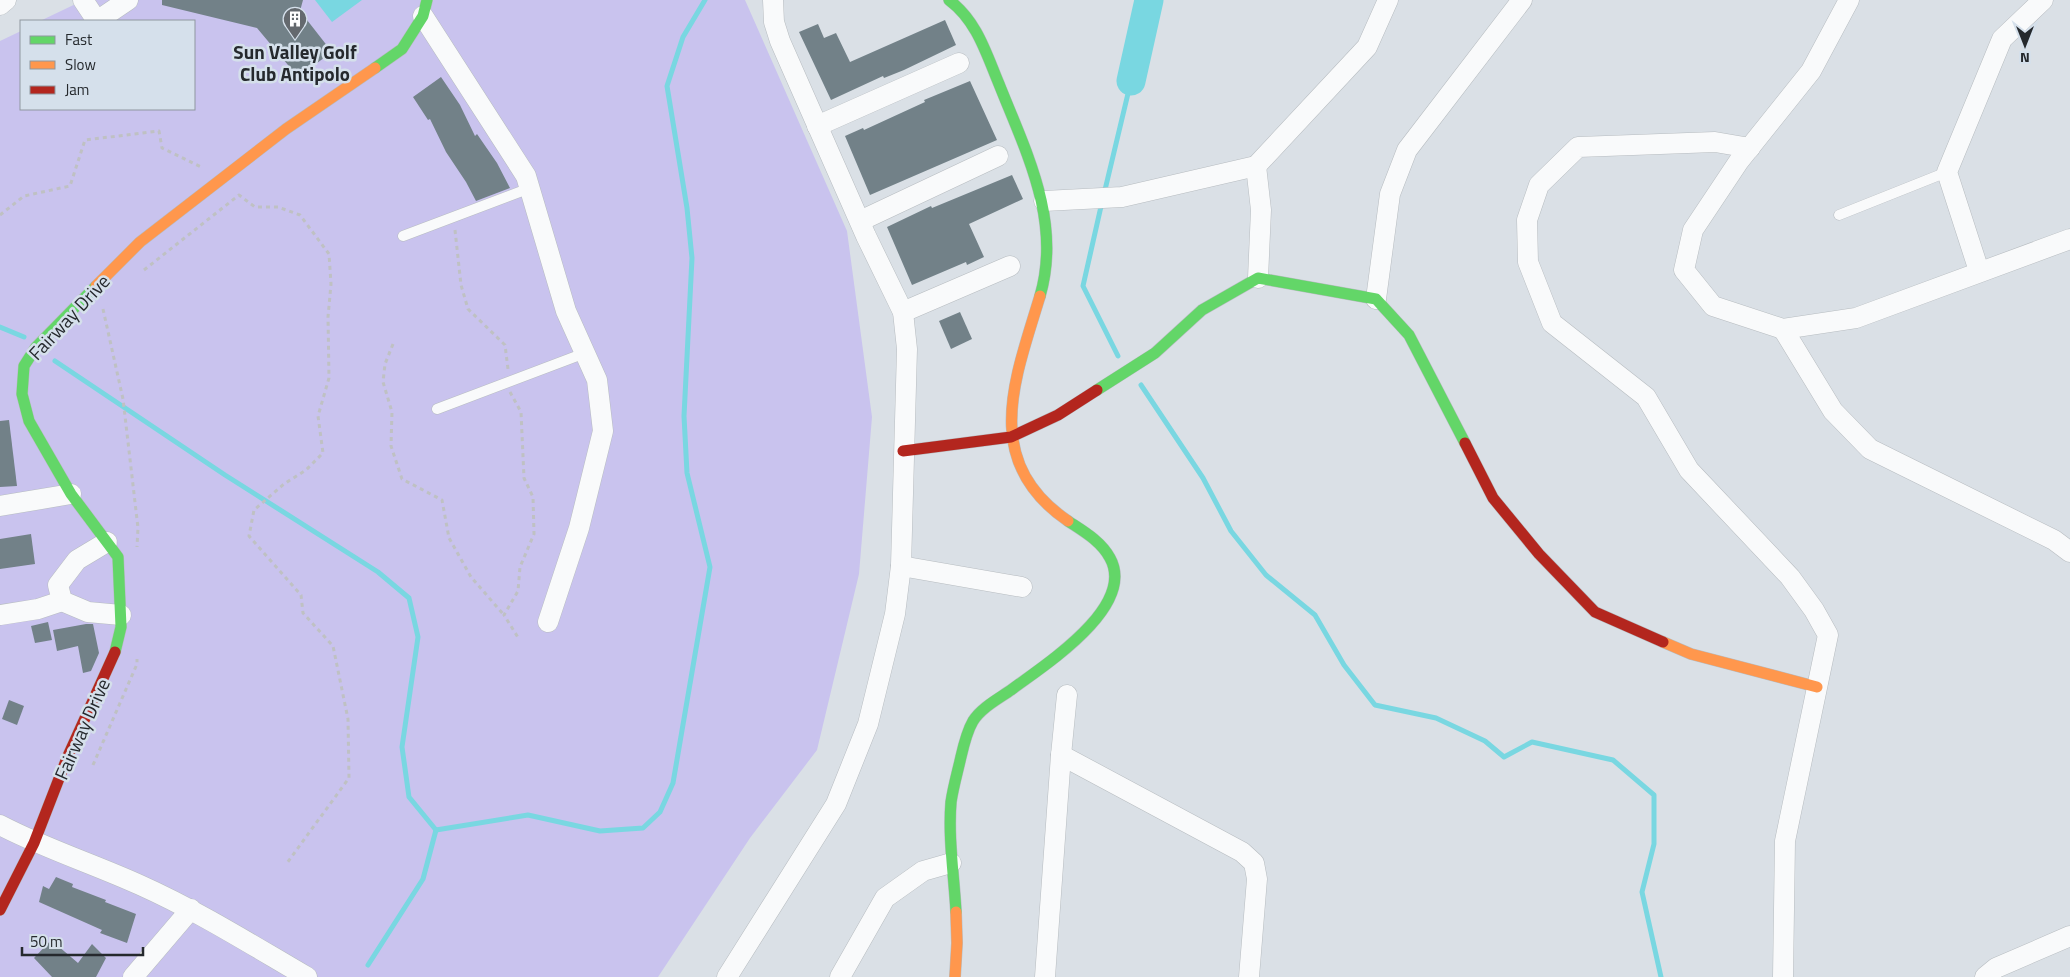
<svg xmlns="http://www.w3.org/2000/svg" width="2070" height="977" font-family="'Titillium Web',sans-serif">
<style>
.green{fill:#c9c3ee}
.water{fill:#79d7e1}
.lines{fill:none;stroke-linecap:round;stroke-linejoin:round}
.stream{stroke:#79d7e1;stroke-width:5}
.river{stroke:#79d7e1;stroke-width:29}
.building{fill:#728188}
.lane-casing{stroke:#b7bcc0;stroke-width:11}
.street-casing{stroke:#b7bcc0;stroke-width:21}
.fast-casing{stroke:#b7bcc0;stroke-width:12}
.slow-casing{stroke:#b7bcc0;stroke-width:12}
.jam-casing{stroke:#b7bcc0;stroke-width:12}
.path{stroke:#bfc1c3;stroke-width:3;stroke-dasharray:4 4;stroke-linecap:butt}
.lane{stroke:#f9fafb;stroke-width:10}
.street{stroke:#f9fafb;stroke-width:20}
.fast{stroke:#63d668;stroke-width:11}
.slow{stroke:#ff974d;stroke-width:11}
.jam{stroke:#b3261e;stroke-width:11}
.labels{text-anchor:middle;stroke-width:5;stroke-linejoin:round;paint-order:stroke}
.poi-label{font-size:19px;font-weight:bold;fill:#25292d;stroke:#d5e0eb}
.street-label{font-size:19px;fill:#25292d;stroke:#d5e0eb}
</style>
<rect width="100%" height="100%" fill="#dae0e6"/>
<!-- green -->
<polygon class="green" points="84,0 745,0 847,231 872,417 859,574 817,750 750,838 658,977 0,977 0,41 21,31 21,109 194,109 194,21 40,21"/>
<!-- water -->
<polygon class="water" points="315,0 362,0 332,22"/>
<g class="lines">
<!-- stream -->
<g class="stream">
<polyline points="1104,194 1131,81"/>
<polyline points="1102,202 1083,286 1118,356"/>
<polyline points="0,327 24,337"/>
<polyline points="55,361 225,475 378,572 409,598 418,637 402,747 409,797 436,830"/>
<polyline points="1141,385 1203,478 1231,531 1266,575 1315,615 1344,665 1375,705 1436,718 1485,741 1504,757 1532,742 1613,760 1654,795 1654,844 1642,892 1661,977"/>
<polyline points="436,830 528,815 600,831 643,828 660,812 673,783 710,567 687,473 684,416 692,258 687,208 667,86 683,37 705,0"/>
<polyline points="368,965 423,879 436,830"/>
</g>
<!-- river -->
<polyline class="river" points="1131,81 1149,0"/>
</g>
<!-- building -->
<g class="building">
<polygon points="162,0 303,0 300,11 332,52 298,77 257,28 162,5"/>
<polygon points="945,20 956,45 904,70 884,78 883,76 831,100 799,32 818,24 824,38 836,33 850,62"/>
<polygon points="441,77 460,105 475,136 477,134 497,163 510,188 476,201 466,182 446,152 430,119 428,120 413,97"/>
<polygon points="970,81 997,140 870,195 845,136 863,128 864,130 925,102 924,100"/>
<polygon points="1012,175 1023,199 969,224 984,257 967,265 966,262 912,285 887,227 931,206 932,208"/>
<polygon points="960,312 972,339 951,349 939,321"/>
<polygon points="9,420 17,486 0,487 0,421"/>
<polygon points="31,534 35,564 0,569 0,539"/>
<polygon points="48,622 52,640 35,643 31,626"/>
<polygon points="86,624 93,624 99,653 91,671 83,673 78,646 57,651 53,630"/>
<polygon points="9,700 24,706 17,725 2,719"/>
<polygon points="56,877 73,884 72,887 106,900 105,902 136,914 127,943 100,933 102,930 39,902 43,886 49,889"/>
<polygon points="51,940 78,963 92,944 106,958 96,977 52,977 34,958"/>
</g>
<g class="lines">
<!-- lane casing -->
<g class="lane-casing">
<g id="lane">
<polyline points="1839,215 1947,172"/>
<polyline points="403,236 530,188"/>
<polyline points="437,409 585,353"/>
</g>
</g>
<!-- street casing -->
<g class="street-casing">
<g id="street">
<polyline points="83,0 97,21 128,0"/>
<polyline points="1849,0 1811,71 1739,161 1693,230 1684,270 1713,306 1783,329 1856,318 2070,239"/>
<polyline points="0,5 6,0"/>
<polyline points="423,16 526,176 566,311 597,380 603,431 579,528 548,622"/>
<polyline points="817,126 959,63"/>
<polyline points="1750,148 1715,142 1578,147 1539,185 1527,220 1528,262 1552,323 1646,397 1689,470 1790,577 1814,610 1828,635 1785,841 1783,977"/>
<polyline points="1256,166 1261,210 1258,278"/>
<polyline points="1044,201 1122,197 1256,166 1367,47 1388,0"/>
<polyline points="860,221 998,156"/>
<polyline points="1979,271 1947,172 2002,39 2043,0"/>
<polyline points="1376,299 1390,194 1407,150 1522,0"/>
<polyline points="903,312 1010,266"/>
<polyline points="1783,329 1833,411 1870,449 2054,540 2070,552"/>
<polyline points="0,506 71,494"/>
<polyline points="107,542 77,560 58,585 62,601 88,612 121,615"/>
<polyline points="901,566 1022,587"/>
<polyline points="0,615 38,609 62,601"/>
<polyline points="1061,755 1067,695"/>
<path d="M0,825C46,849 94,864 140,885C198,911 252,945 307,977"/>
<polyline points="133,977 191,909"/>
<polyline points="727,977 836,804 868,724 895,614 901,566 907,349 903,312 866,236 780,41 774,22 773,0"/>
<polyline points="840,977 885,898 923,871 951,863"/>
<polyline points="1045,977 1061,755 1242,852 1254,863 1257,879 1249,977"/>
<polyline points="1985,977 1996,968 2070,936"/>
</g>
</g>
<!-- fast casing -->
<g class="fast-casing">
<g id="fast">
<path d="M949,0C977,21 986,53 999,84C1026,152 1062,221 1040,296"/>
<polyline points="375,68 402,49 423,16 427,0"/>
<polyline points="96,286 36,347 24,366 22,394 29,421 71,494 118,557 121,627 115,652"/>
<polyline points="1097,390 1155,353 1202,310 1258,278 1376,299 1409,335 1465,443"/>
<path d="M956,912C954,875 948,838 951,802C953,788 957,774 960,761C963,748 966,733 973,721C981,708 998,699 1011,690C1043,666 1137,607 1110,558C1101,541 1083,531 1068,521"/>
</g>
</g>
<!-- slow casing -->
<g class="slow-casing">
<g id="slow">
<polyline points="96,286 140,242 286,129 375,68"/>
<path d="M1040,296C1015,379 980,461 1068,521"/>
<polyline points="1663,642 1691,654 1817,687"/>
<polyline points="955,977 957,943 956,912"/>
</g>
</g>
<!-- jam casing -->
<g class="jam-casing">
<g id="jam">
<polyline points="1465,443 1493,498 1539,554 1595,612 1663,642"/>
<polyline points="903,451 1011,437 1058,415 1097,390"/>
<polyline points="0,910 34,843 67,758 115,652"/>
</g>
</g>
<!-- path -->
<g class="path">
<polyline points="0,215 24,196 70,186 85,140 159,131 162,148 201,167"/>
<polyline points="455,230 461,285 468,309 505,345 508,369"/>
<polyline points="144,270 239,195 255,207 278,207 300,215 329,254 331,284 328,317 329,378 318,416 323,453 306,470 284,484 254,510 249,536 301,595 303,613 333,646 348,719 349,778 287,863"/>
<polyline points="103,309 123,399 138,528 137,547"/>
<polyline points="393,344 385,364 383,382 392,412 391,446 402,479 442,500 449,538 471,577 504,615"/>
<polyline points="510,392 521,412 524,478 533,497 534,534 520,567 518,591 504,615 519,639"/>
<polyline points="93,765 137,664 137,659"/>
</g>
<!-- lane -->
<use href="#lane" class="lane"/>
<!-- street -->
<use href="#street" class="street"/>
<!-- fast -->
<use href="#fast" class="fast"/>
<!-- slow -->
<use href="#slow" class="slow"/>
<!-- jam -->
<use href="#jam" class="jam"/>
</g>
<!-- icons -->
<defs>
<g id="building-pin" transform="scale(1.25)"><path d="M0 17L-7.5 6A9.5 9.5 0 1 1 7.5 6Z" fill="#64696e" stroke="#d5e0eb"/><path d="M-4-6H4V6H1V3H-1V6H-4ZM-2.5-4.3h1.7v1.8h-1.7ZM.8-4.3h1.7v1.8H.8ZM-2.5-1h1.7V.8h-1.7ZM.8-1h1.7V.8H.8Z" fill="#fff"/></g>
</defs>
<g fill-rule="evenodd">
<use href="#building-pin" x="295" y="19"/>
</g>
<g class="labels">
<!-- poi labels -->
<g class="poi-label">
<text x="295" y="59">Sun Valley Golf<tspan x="295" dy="22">Club Antipolo</tspan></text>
</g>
<!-- street labels -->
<g class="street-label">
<text transform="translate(69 317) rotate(-47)" y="7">Fairway Drive</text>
<text transform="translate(82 729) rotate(-66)" y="7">Fairway Drive</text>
</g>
</g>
<!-- legend -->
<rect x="20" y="20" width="175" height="90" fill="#d5e0eb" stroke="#8f979f"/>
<rect x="30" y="36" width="25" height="8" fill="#63d668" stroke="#8f979f"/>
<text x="65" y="45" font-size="15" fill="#25292d">Fast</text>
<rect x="30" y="61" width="25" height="8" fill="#ff974d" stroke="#8f979f"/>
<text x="65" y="70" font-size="15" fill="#25292d">Slow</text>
<rect x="30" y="86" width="25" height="8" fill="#b3261e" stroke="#8f979f"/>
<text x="65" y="95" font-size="15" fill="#25292d">Jam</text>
<!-- north arrow -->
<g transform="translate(2025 45) rotate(180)" stroke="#d5e0eb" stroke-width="4" paint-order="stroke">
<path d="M0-4L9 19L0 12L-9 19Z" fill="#25292d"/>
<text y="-8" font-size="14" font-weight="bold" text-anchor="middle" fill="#25292d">N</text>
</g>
<!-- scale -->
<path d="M22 947v8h121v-8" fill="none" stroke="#25292d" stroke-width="2.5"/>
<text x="30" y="947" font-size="15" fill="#25292d" stroke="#d5e0eb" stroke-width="4" paint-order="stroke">50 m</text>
</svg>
